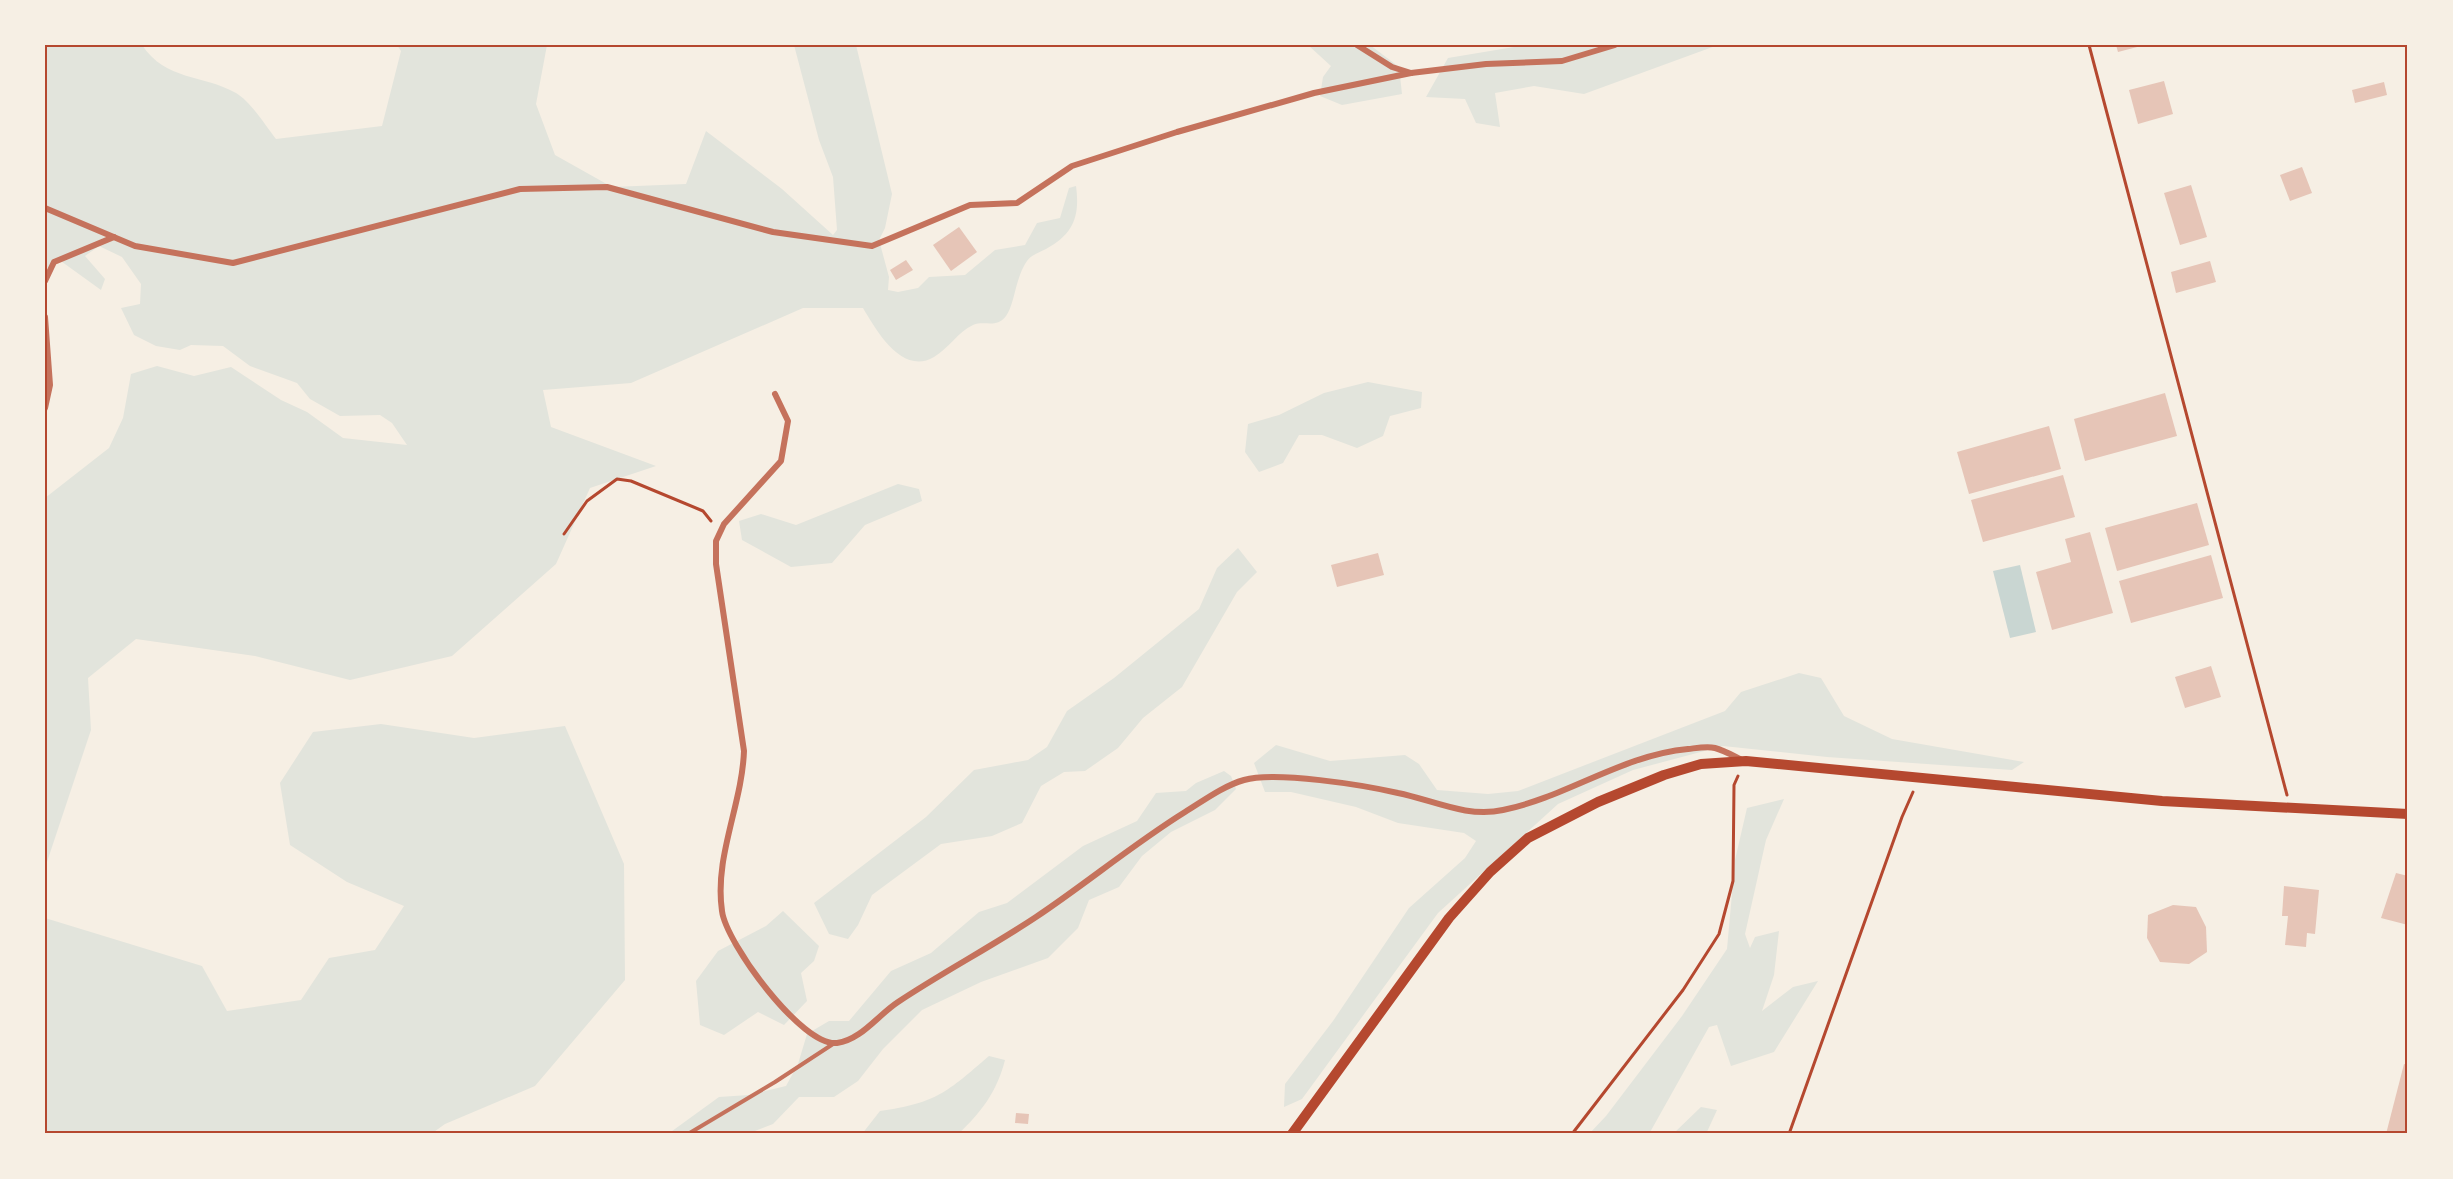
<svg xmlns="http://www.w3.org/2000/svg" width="2453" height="1179" font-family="'Noto Sans',sans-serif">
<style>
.green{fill:#e2e4dc}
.water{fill:#c9d6d2}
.building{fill:#e6c5b7}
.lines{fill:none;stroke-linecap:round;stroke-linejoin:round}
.path{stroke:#b5482f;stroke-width:3}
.service{stroke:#c5725c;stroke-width:4}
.minor{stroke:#c5725c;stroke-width:6}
.secondary{stroke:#b5482f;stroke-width:10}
.neatline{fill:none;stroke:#b5482f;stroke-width:2}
</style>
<rect width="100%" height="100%" fill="#f6efe4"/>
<!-- green -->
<g class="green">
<path d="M45,45H142C166,81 202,74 236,93C251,102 265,125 276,139L382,126L401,51L397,45H547L536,104L555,155L612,187L686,184L706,131L782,189L833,235L837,230L833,177L819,140L794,45H856L892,194L885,228L879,240L889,277L888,290L898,292L918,288L929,277L965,275L995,250L1025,245L1037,223L1060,218L1069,188L1076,186C1080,216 1074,234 1046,249C1040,252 1031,255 1027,261C1015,278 1015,304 1006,316C996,329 985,320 973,325C958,332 948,349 934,357C902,376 876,330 863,308H803L631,383L543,390L551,427L656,466L590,488L556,564L452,656L350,680L255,656L136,639L88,678L91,730L45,868V498L109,448L123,418L131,374L157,366L194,376L231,367L281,400L307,412L343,438L407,445L392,423L380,415L340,416L310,399L297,383L250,366L223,346L191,345L180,350L156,346L134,335L121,308L140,304L141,284L122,257L99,246L85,256L105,279L101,290L58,259L45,270Z"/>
<polygon points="1308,45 1370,45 1399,67 1402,94 1342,105 1320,96 1323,77 1331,66"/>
<polygon points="1526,45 1718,45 1584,94 1534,86 1495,93 1500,127 1476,123 1465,99 1426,97 1448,58"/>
<polygon points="1368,382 1422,392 1421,408 1390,416 1383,436 1357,448 1322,435 1299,435 1283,463 1259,472 1245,452 1248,424 1279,415 1324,393"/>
<polygon points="898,484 919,489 922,501 865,525 832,563 791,567 742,540 739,521 761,514 796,525"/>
<polygon points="1238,548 1257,572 1237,592 1182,687 1143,718 1118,748 1085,771 1064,772 1041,786 1022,823 992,836 941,844 872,895 858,925 848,939 829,934 814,903 926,817 974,770 1028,760 1047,747 1067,711 1114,678 1199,609 1217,568"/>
<polygon points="1799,673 1821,678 1844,716 1892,739 2024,762 2012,770 1827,757 1723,746 1633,770 1558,804 1438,913 1302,1099 1284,1107 1285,1084 1333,1021 1409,908 1465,858 1476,841 1464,833 1398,823 1356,807 1291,792 1265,792 1254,763 1276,745 1330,761 1405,755 1419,764 1437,790 1488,794 1518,791 1725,711 1741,692"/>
<polygon points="381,724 474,738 565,726 624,864 625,980 535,1086 445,1124 431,1134 45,1134 45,918 202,966 227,1011 301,1000 329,958 375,950 404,906 347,882 290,845 280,783 313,732"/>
<polygon points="1224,771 1231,776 1236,789 1215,810 1171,832 1142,856 1119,887 1089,900 1078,928 1048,958 981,982 922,1010 883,1049 858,1081 834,1097 799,1097 773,1124 747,1134 668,1134 719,1097 749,1095 786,1086 798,1064 807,1034 829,1021 849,1021 891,971 931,953 979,912 1007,903 1083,846 1137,821 1156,793 1186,791 1196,783"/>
<polygon points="1784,799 1766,840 1745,934 1750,948 1755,937 1779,931 1774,975 1762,1011 1793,987 1818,981 1774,1052 1731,1066 1717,1025 1709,1027 1649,1134 1589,1134 1606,1116 1682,1016 1727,949 1735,860 1747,808"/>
<polygon points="783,911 819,946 814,961 801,973 807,1001 784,1025 758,1012 724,1035 700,1025 696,981 718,951 766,926"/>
<path d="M989,1056L1005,1060C997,1091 982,1112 958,1134H862L880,1111C937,1103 947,1092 989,1056Z"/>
<polygon points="1701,1107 1717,1110 1706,1134 1673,1134"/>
</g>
<!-- water -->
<polygon class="water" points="2020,565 2036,632 2010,638 1993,571"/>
<!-- building -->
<g class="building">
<polygon points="2116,45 2141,45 2141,46 2118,52"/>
<polygon points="2164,81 2173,114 2138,124 2129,90"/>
<polygon points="2384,82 2387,95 2355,103 2352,90"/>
<polygon points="2302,167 2312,193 2290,201 2280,175"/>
<polygon points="2191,185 2207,237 2180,245 2164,193"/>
<polygon points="959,227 977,252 951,271 933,245"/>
<polygon points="906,260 913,270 896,280 890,270"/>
<polygon points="2210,261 2216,282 2176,293 2171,272"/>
<polygon points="2165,393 2177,436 2085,461 2074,419"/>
<polygon points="2049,426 2061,469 1969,494 1957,452"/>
<polygon points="2063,475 2075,517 1983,542 1971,500"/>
<polygon points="2197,503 2209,545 2117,571 2105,528"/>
<polygon points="2090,532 2113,613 2052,630 2036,572 2071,562 2065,539"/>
<polygon points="1378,553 1384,575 1337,587 1331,565"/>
<polygon points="2211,555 2223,598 2131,623 2119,581"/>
<polygon points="2211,666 2221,697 2185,708 2175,677"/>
<polygon points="2396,873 2408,876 2408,925 2381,918"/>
<polygon points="2284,886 2319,890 2315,934 2307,933 2306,947 2285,945 2288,916 2282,916"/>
<polygon points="2173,905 2196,907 2206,927 2207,952 2189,964 2160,962 2147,938 2148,915"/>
<polygon points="2404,1064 2408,1065 2408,1134 2386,1134"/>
<polygon points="1016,1113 1029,1114 1028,1124 1015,1123"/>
</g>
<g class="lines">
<!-- path -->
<g class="path">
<polyline points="2089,45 2287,795"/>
<polyline points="564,534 587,501 617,479 631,481 703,511 711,521"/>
<polyline points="1572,1134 1683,990 1719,934 1733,881 1734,785 1738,776"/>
<polyline points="1789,1134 1902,817 1913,792"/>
</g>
<!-- service -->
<polyline class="service" points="688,1134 775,1082 833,1044"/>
<!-- minor -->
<g class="minor">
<polyline points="1357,45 1392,67 1411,73"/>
<polyline points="45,208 135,246 233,263 520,189 607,187 773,232 872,246 970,205 1017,203 1072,166 1177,132 1314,93 1411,73 1486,64 1562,61 1615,45"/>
<polyline points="45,281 54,262 114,237"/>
<polyline points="45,317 50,385 45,408"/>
<path d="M775,394L788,421L781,461L724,524L716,541V564L744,751C742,805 714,857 722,911C726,943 802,1047 837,1043C861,1040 878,1015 898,1002C943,972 991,947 1036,917C1087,883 1132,845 1185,812C1203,801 1223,786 1244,780C1276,771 1363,785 1398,793C1433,800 1466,818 1503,810C1567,797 1622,755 1688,749C1697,748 1707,746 1715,748C1723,750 1732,755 1740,759"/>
</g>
<!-- secondary -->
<polyline class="secondary" points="1292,1134 1449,918 1490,872 1528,838 1598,802 1664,775 1701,764 1746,761 2162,801 2408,814"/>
</g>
<!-- border -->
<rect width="2453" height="1179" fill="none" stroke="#f6efe4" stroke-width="93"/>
<rect x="46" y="46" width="2360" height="1086" class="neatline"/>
</svg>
